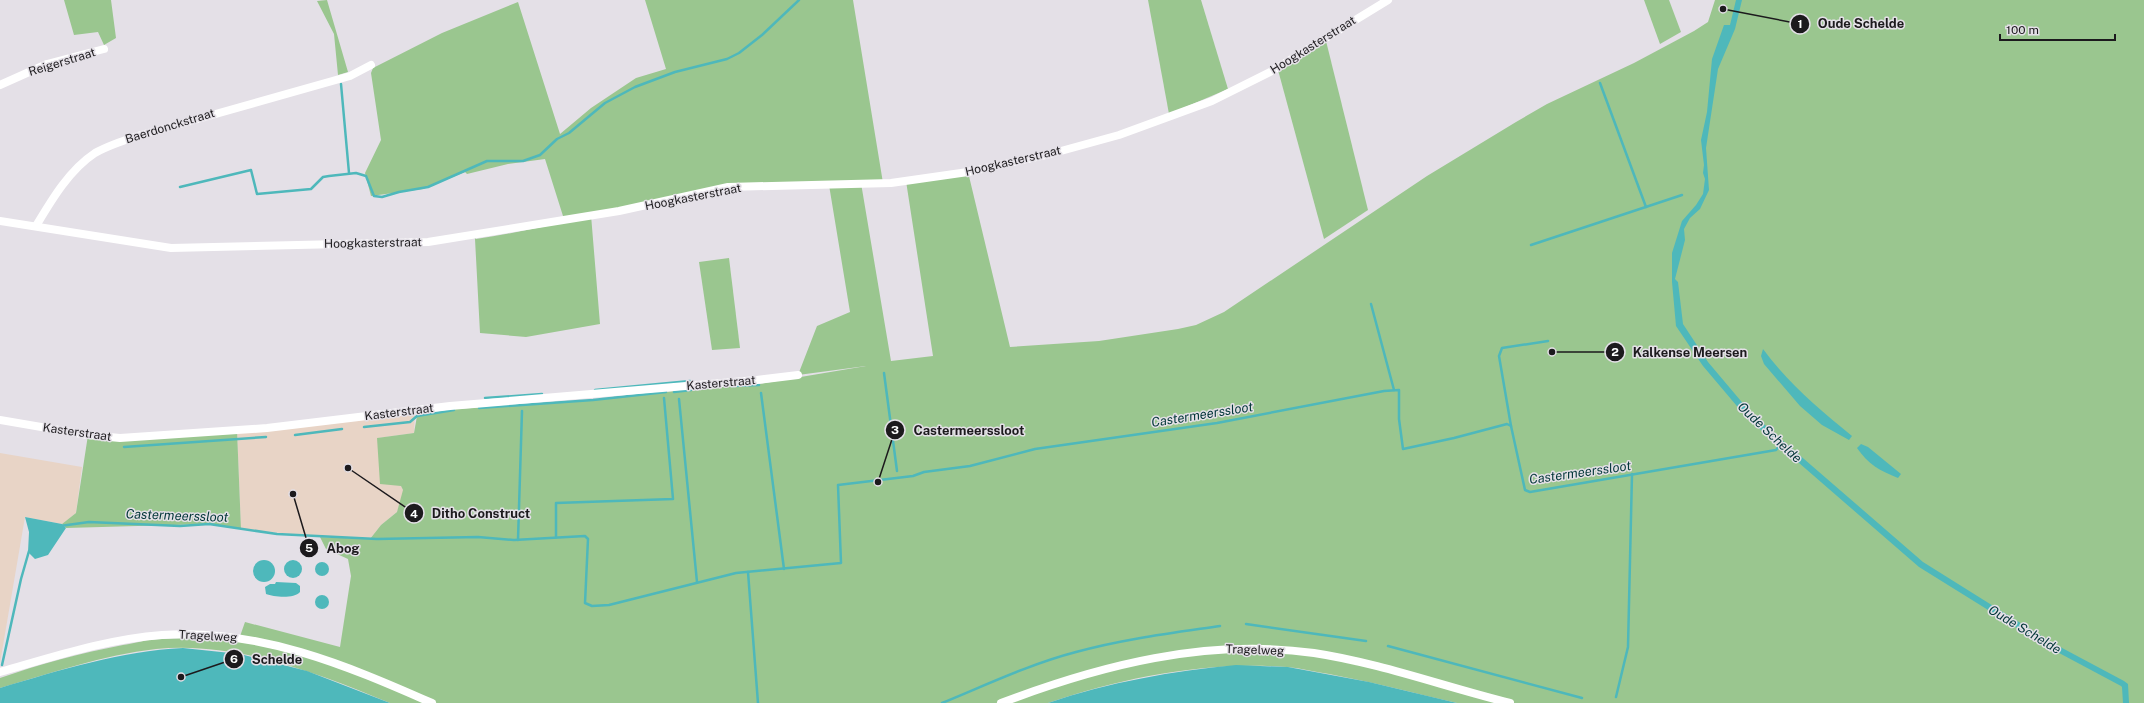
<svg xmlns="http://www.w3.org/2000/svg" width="2144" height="703" font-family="'Public Sans',sans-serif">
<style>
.industrial{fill:#e8d4c6}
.green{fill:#9ac68f}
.water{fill:#4eb8bb}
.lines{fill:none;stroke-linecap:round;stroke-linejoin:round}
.stream{stroke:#4eb8bb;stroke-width:2.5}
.minor{stroke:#fff;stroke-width:8}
.labels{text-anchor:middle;stroke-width:3;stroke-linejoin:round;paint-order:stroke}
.street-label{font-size:12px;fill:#1c1a1d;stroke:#e4e0e7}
.water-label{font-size:13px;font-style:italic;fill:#033739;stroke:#e4e0e7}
.leader{fill:none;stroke:#1c1a1d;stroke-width:1.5}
.callout-dot{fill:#1c1a1d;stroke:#e4e0e7;stroke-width:1.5}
.mark-label{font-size:12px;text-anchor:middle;font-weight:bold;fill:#fff}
.callout-label{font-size:13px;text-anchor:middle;font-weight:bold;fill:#1c1a1d;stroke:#e4e0e7;stroke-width:3;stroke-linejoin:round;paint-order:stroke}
</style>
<rect width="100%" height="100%" fill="#e4e0e7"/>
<!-- industrial -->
<g class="industrial">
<polygon points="415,411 414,433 378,438 403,490 403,495 397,512 381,525 370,539 320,537 241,529 237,430"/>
<polygon points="0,453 82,467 76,513 62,524 25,517 0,663"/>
</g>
<!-- green -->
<g class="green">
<polygon points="64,0 111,0 116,38 104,45 98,32 74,35"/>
<polygon points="327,0 348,72 338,75 334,34 317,1"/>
<path d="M645,0H853L883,183H861L891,361L933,356L906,181L968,172L1010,347L1099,341L1178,329L1196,325L1224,312L1427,176L1516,122L1547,104L1634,63L1694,31L1708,22L1715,0H2144V703H1457C1414,693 1372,682 1329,674C1315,672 1301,668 1287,667C1207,661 1124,677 1048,703H390C318,673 235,641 156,649C103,655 51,673 0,688V678C40,664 81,653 123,645C136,643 149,639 162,639C187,637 213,639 238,642L245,622L340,647L351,576L348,559L326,549L320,537L370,539L381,525L397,512L403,490L401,486L380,484L377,438L414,433L417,416L456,409L593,400L711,387L759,384L866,366L798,375L817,326L850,312L829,185L744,186L591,215L600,324L526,337L480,333L475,239L474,236L476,239C514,233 551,226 588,216H563L545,159L508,164L467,174L465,172L423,189L371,196L365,173L381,140L371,73L373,68L442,33L518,2L560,134L591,108L636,78L666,69Z"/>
<polygon points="1148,0 1201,0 1228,89 1169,114"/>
<polygon points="1644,0 1669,0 1681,32 1660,44"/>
<polygon points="1326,41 1368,210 1324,239 1278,70"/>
<polygon points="729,258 740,348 712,350 699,262"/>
<polygon points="237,430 241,529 209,524 66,528 62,524 76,513 88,435 120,438"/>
</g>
<!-- water -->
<g class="water">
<polygon points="1736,0 1742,0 1735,29 1718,69 1706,148 1709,190 1700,209 1690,218 1684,229 1685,240 1675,279 1678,282 1683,324 1708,362 1751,413 1923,562 2049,641 2124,681 2128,684 2129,703 2123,703 2122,687 2121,686 2046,646 1919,567 1747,418 1703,366 1676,326 1672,282 1672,253 1682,221 1696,205 1703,194 1705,179 1703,173 1704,165 1701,140 1707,112 1712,59 1724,25 1730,25"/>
<path d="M1763,349C1788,383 1819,409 1852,436L1849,440L1822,425L1800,406L1764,364L1761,356Z"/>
<path d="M1861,444L1868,447L1901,474L1898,478C1880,471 1868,464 1857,448Z"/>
<polygon points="25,517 62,524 66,528 48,555 35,559 28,552 29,532"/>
<circle cx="264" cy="571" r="11"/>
<circle cx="293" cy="569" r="9"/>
<circle cx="322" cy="569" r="7"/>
<path d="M276,582L296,583L300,586V592C294,599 274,597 266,594L265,587L270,584H275Z"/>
<circle cx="322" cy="602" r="7"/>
<path d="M183,648L240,654L307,671L390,703H0V688C60,670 121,651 183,648Z"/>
<path d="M1236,665L1288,667L1369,682L1457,703H1048C1109,682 1173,671 1236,665Z"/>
</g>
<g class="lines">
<!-- stream -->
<g class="stream">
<polyline points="1600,83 1646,207"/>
<polyline points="341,84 349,173"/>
<polyline points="180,187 251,170 257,194 311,189 323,177 329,176 356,173 366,176 374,196 382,197 399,192 428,187 487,161 523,161 540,155 557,139 569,133 605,103 635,87 675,72 727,59 739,53 762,35 799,0"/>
<polyline points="1531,245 1682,195"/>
<polyline points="1371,304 1394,390"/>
<polyline points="884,373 897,471"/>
<polyline points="732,386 759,385"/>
<polyline points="595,390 690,381"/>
<polyline points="674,392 691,390"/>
<polyline points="761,393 784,569"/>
<polyline points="485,398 542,394"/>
<polyline points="679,399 697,582"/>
<polyline points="479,408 593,400 666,392"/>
<polyline points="1511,426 1499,356 1502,348 1548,341"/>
<polyline points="364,427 410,422 417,416 454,410"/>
<polyline points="295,435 342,429"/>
<polyline points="124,447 266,437"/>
<polyline points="60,526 89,522 180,526 209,524 277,534 377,539 478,537 514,540 585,536 588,539 585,603 592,606 609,605 736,573 841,563 838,485 913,476 924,472 970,466 1035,449 1217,423 1384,391 1399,390 1399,419 1403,449 1454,438 1507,424 1511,426 1525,490 1530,492 1776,450 1781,444"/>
<polyline points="556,537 556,503 673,499 664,398"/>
<polyline points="518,540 522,411"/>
<polyline points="748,572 758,703"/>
<polyline points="1246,624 1366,641"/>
<polyline points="1388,646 1582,698"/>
<polyline points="2,665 21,579 29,551"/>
<polyline points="1616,697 1628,647 1632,474"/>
<path d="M942,703C986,685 1030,664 1076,652C1123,639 1172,633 1220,626"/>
</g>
<!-- minor -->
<g class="minor">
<polyline points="0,85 47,64 104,49"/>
<polyline points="0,221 171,248 428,242 619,211 728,187 891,183 968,172 1050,154 1119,135 1212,101 1272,71 1388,0"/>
<path d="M36,226C51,201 69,170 95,153C109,145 125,140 141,135L350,76L371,65"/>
<polyline points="0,420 88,435 120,438 267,428 450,406 757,380 798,375"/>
<path d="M0,672C53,657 107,639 162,635C258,628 346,665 432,703"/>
<path d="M1001,703C1101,665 1206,638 1314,653C1380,663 1445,687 1510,703"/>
</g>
</g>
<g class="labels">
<!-- street labels -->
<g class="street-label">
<text transform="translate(1313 45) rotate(-32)" y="4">Hoogkasterstraat</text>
<text transform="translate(62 62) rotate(-17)" y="4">Reigerstraat</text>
<text transform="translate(170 126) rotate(-17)" y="4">Baerdonckstraat</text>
<text transform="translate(1013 161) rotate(-13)" y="4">Hoogkasterstraat</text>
<text transform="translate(693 197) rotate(-11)" y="4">Hoogkasterstraat</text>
<text transform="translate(373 243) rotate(-1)" y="4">Hoogkasterstraat</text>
<text transform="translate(721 383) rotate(-5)" y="4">Kasterstraat</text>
<text transform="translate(399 412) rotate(-7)" y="4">Kasterstraat</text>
<text transform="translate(77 432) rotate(8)" y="4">Kasterstraat</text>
<text transform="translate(208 636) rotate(3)" y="4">Tragelweg</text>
<text transform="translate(1255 650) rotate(2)" y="4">Tragelweg</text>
</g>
<!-- water labels -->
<g class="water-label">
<text transform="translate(1202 414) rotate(-9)" y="5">Castermeerssloot</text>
<text transform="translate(1770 432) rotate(43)" y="5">Oude Schelde</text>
<text transform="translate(1580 472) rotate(-8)" y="5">Castermeerssloot</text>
<text transform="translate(177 515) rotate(2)" y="5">Castermeerssloot</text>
<text transform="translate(2025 629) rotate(31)" y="5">Oude Schelde</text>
</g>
</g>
<!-- callouts -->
<path class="leader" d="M1723 9L1800 24M1552 352L1615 352M878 482L895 430M348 468L414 513M293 494L309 548M181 677L234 659"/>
<g class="callout-dot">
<circle cx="1723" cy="9" r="4"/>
<circle cx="1552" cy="352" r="4"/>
<circle cx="878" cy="482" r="4"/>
<circle cx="348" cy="468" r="4"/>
<circle cx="293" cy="494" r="4"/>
<circle cx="181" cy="677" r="4"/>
<circle cx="1800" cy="24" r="10"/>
<circle cx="1615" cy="352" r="10"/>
<circle cx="895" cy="430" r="10"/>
<circle cx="414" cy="513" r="10"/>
<circle cx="309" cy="548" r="10"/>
<circle cx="234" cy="659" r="10"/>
</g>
<g class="mark-label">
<text x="1800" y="28">1</text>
<text x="1615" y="356">2</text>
<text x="895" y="434">3</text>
<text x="414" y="518">4</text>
<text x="309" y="552">5</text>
<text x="234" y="663">6</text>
</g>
<g class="callout-label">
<text x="1861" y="28">Oude Schelde</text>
<text x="1690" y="357">Kalkense Meersen</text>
<text x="969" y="435">Castermeerssloot</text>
<text x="481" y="518">Ditho Construct</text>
<text x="343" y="553">Abog</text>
<text x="277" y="664">Schelde</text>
</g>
<!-- scale -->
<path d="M2000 34v6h115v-6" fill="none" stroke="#1c1a1d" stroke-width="2"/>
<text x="2006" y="34" font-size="12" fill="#1c1a1d" stroke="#e4e0e7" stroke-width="3" paint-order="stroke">100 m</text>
</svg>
